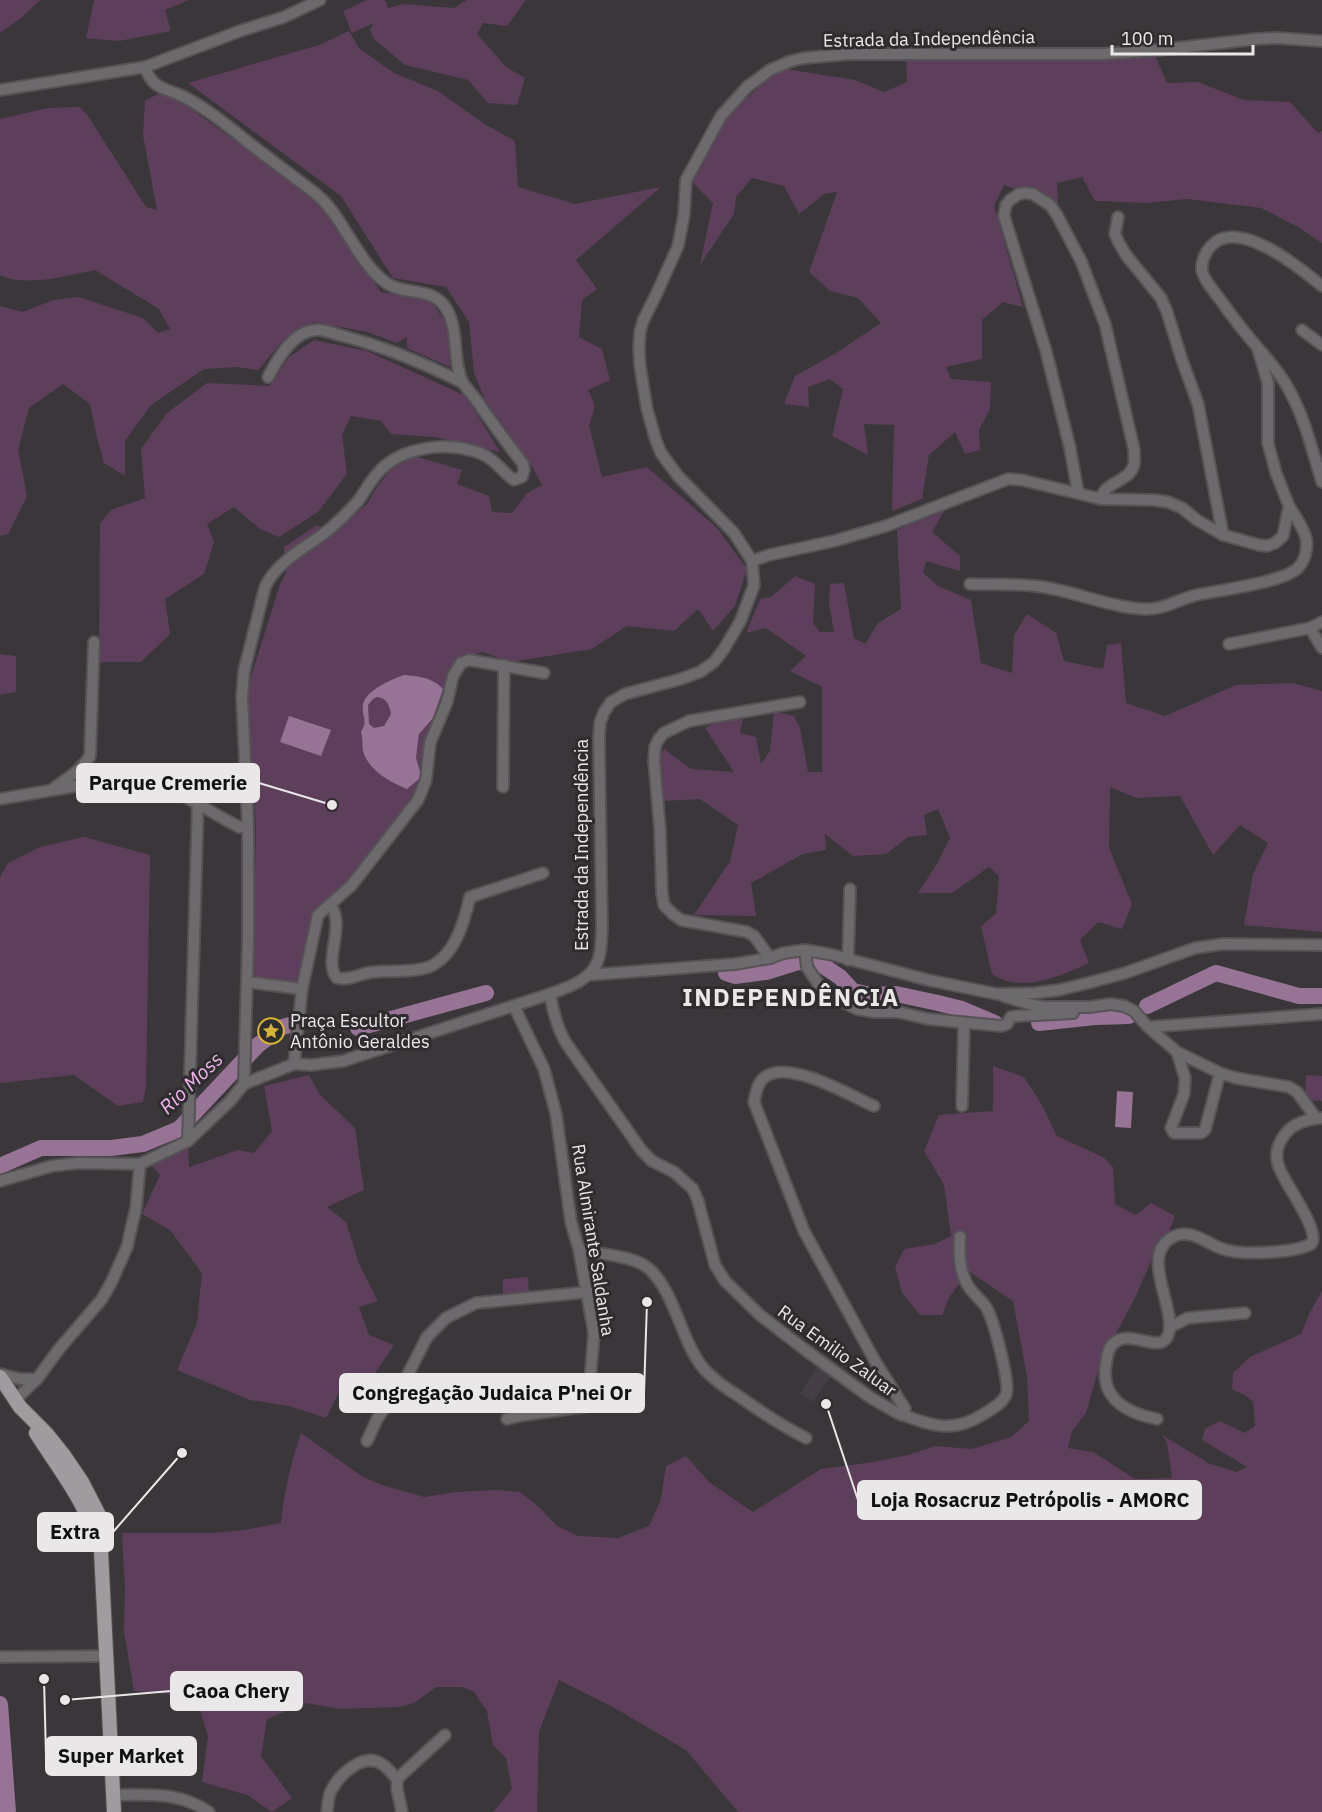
<svg xmlns="http://www.w3.org/2000/svg" width="1322" height="1812" font-family="'IBM Plex Sans',sans-serif">
<style>
.built{fill:#463e46}
.green{fill:#5d3f5c}
.water{fill:#977395;fill-rule:evenodd}
.lines{fill:none;stroke-linecap:round;stroke-linejoin:round}
.river{stroke:#977395;stroke-width:16}
.minor-casing{stroke:#565255;stroke-width:14}
.major-casing{stroke:#565255;stroke-width:16}
.minor{stroke:#6c6a6c;stroke-width:10}
.major{stroke:#9f9b9e;stroke-width:14}
.labels{text-anchor:middle;stroke-width:6;stroke-linejoin:round;paint-order:stroke}
.street-label{font-size:18px;fill:#eae7e9;stroke:#2f2c2f}
.poi-label{font-size:18px;fill:#eae7e9;stroke:#2f2c2f;text-anchor:start}
.water-label{font-size:20px;font-style:italic;fill:#efb6ed;stroke:#2f2c2f}
.district-label{font-size:24px;font-weight:bold;letter-spacing:1.5px;fill:#eae7e9;stroke:#2f2c2f}
.leader{fill:none;stroke:#eae7e9;stroke-width:2}
.callout-dot{fill:#eae7e9;stroke:#2f2c2f;stroke-width:2}
.callout{fill:#eae7e9;stroke:#eae7e9;stroke-width:2}
.callout-label{font-size:20px;text-anchor:middle;font-weight:bold;fill:#111}
</style>
<rect width="100%" height="100%" fill="#3a3639"/>
<!-- built -->
<polygon class="built" points="818,1366 831,1376 813,1402 800,1393"/>
<!-- green -->
<g class="green">
<polygon points="0,0 40,0 22,17 0,33"/>
<polygon points="94,0 189,0 165,10 171,31 119,41 86,38"/>
<polygon points="367,0 385,0 388,8 404,4 454,8 467,0 526,0 507,26 483,23 477,34 506,67 525,78 517,105 488,103 468,80 405,65 374,39 370,30 374,23 352,33 343,11"/>
<polygon points="349,31 359,48 394,73 438,91 483,123 515,141 518,187 575,204 661,187 576,260 597,289 582,300 579,337 602,349 610,380 588,390 595,406 589,426 602,477 647,467 717,528 747,569 735,606 713,631 698,609 674,631 627,626 592,649 511,662 483,652 456,660 449,670 448,688 430,729 425,737 425,764 418,794 349,880 315,911 311,918 299,983 253,977 256,826 247,697 248,686 280,584 286,573 284,547 317,525 330,534 367,504 377,487 390,470 414,456 462,470 457,484 489,496 492,512 512,513 527,493 542,485 531,465 485,400 474,373 469,322 446,287 393,278 341,196 188,83 319,45"/>
<polygon points="1154,53 1167,83 1198,82 1244,100 1290,102 1318,133 1322,131 1322,243 1298,227 1261,208 1187,199 1147,203 1095,201 1082,177 1057,183 1058,204 1004,185 994,206 1023,307 1003,302 982,320 982,359 946,367 951,379 991,382 990,409 979,430 980,450 965,454 955,432 929,455 922,499 892,511 894,425 864,424 868,455 832,436 843,389 830,379 808,387 809,407 784,404 795,376 836,353 881,323 858,298 830,291 809,272 837,192 824,194 799,214 784,186 752,178 736,197 734,214 700,265 713,203 691,181 726,114 748,97 758,88 757,84 786,69 855,80 884,92 907,82 906,55"/>
<path d="M165,90L318,201L381,292L431,301L449,327L450,367L407,348V337L397,343L367,332L314,322L282,342L258,370L236,367L204,369L151,405L125,441V476L104,463L97,438L90,404L63,384L29,408L18,450L27,496L8,534L0,536V306L23,312L53,300L79,297L143,318L158,333L170,329L159,309L95,270C70,275 24,288 0,275V119L48,108L80,107L88,116L146,207L157,210L143,135L145,101Z"/>
<polygon points="314,340 367,351 466,396 500,452 435,437 391,434 381,421 351,416 342,435 347,474 318,512 279,537 260,529 234,507 207,524 214,542 204,574 165,599 170,634 141,662 99,662 100,523 111,510 145,498 141,449 167,413 207,383 269,386 289,357"/>
<path d="M948,504L932,532L960,556V571L926,561L923,573L938,586L971,600L981,663L1012,673L1014,635L1027,614L1056,633L1064,661L1103,669L1107,645L1121,643L1126,703L1165,716L1236,685L1293,683L1322,691V932L1244,925L1253,874L1268,843L1240,825L1213,855L1180,796L1136,798L1110,787L1109,848L1132,904L1122,929L1098,922L1080,940L1089,963C1060,976 1022,994 992,974L981,927L996,913L999,876L989,867L952,893H918L937,864L950,838L938,809L924,815L927,835L908,837L886,854L853,856L825,834L826,850L803,854L751,883L756,916L694,915L730,861L738,825L700,799L663,801L659,758L664,749L691,769L734,772L705,728L723,719H743L740,733L756,737L761,764L770,751L774,711L794,716L800,728L808,772H822V687L790,671L806,656L766,628L746,633L760,599L771,597L795,576L815,584L813,623L820,632H834L829,603L830,584L844,583L854,638L865,644L878,623L901,609L897,530Z"/>
<polygon points="0,654 16,656 16,692 0,695"/>
<polygon points="84,837 150,855 146,1087 143,1102 118,1106 74,1075 0,1083 0,877 8,863 40,847"/>
<path d="M993,1066L1024,1077L1042,1105L1057,1136L1103,1157L1113,1167L1115,1204L1136,1215L1151,1203L1175,1216L1166,1240L1151,1261L1135,1298L1114,1337L1107,1345L1096,1378L1086,1413L1072,1431L1068,1448L1093,1452L1135,1479L1172,1478L1167,1443L1162,1435L1210,1464L1237,1472L1247,1467L1202,1440L1205,1429L1220,1421L1245,1433L1255,1426L1253,1402L1246,1396L1232,1389L1233,1373L1250,1357L1301,1334L1310,1312L1322,1291V1812H738L686,1750L613,1707L559,1680L539,1732L537,1812H493L512,1789L506,1758L493,1745L487,1711L473,1691L462,1687H436L414,1703L399,1707L340,1709L306,1703L267,1719L261,1756L292,1798L272,1812L247,1795L202,1782L208,1736L198,1704L170,1694L134,1691L124,1631L125,1588L122,1533H212L245,1530L281,1523C284,1492 291,1463 301,1433L363,1477L382,1485L424,1497L457,1492L496,1490L520,1492L541,1509L557,1526L578,1536L618,1538L649,1526L661,1499L666,1466L686,1456L709,1482L753,1512L821,1469L874,1462L908,1455L935,1446L972,1449L1011,1437L1029,1421L1027,1376L1013,1301L968,1271L949,1298L942,1315H920L902,1293L895,1267L904,1249L935,1244L951,1236L944,1185L924,1151L939,1115L993,1111Z"/>
<polygon points="309,1075 320,1095 355,1128 364,1190 327,1207 346,1222 359,1264 378,1301 359,1307 369,1335 394,1345 371,1379 339,1392 326,1418 289,1406 250,1400 177,1370 197,1323 202,1273 170,1230 142,1214 160,1175 149,1163 188,1143 189,1167 238,1150 254,1153 272,1131 264,1086"/>
<polygon points="1306,1075 1322,1076 1322,1101 1305,1100"/>
<polygon points="528,1277 529,1292 503,1294 503,1279"/>
</g>
<!-- water -->
<g class="water">
<path d="M404,675C419,676 433,678 443,689L433,718L419,734L418,740L416,758L421,775L419,779L407,789C390,782 369,771 363,751C362,745 363,738 361,732C369,719 361,717 363,705C365,690 393,679 404,675ZM377,697C387,698 389,705 391,714L384,726L374,728L369,724L368,705L373,699Z"/>
<polygon points="289,716 331,730 321,756 280,742"/>
<polygon points="1117,1091 1133,1092 1131,1128 1115,1127"/>
</g>
<g class="lines">
<!-- river -->
<g class="river">
<polyline points="726,973 735,976 766,972 798,962 822,965 840,977 853,991 871,995 896,994 938,1003 962,1009 995,1023"/>
<polyline points="1147,1006 1216,973 1299,996 1322,996"/>
<polyline points="1039,1023 1095,1017 1129,1016"/>
<polyline points="358,1028 486,993"/>
<polyline points="0,1166 41,1148 111,1148 143,1144 179,1129 258,1045 282,1027 294,1024"/>
<polyline points="0,1704 8,1812"/>
</g>
<!-- minor casing -->
<g class="minor-casing">
<g id="minor">
<path d="M145,67C153,91 166,87 186,98C209,110 229,127 249,143C271,160 293,176 315,193C343,215 355,259 385,282C401,295 429,287 443,304C461,326 451,359 463,383C467,389 473,395 477,401C492,423 507,443 523,464L524,470L522,477L514,480C503,473 495,459 482,454C449,441 400,445 376,475C369,483 364,493 358,501C350,510 341,519 332,527C309,547 278,559 265,587L244,671L242,697L248,827V940L244,1084"/>
<polyline points="0,90 145,67 240,31 284,17 320,0"/>
<polyline points="1118,217 1115,234 1119,243 1126,255 1161,298 1167,312 1182,360 1198,404 1223,535"/>
<path d="M1322,286C1301,269 1238,216 1211,246C1205,253 1201,262 1202,271C1204,280 1213,290 1219,298C1231,315 1244,332 1258,348C1269,361 1280,373 1288,388C1305,418 1312,450 1322,482"/>
<polyline points="1302,330 1322,345"/>
<path d="M268,377C277,360 293,331 316,330C324,329 335,334 343,336C385,347 424,363 463,383"/>
<path d="M1078,492L1070,448L1046,351L1004,216L1006,205L1010,200L1019,194L1025,193L1033,194L1050,205L1057,215L1081,261L1105,324L1134,449C1134,454 1135,460 1134,464C1131,482 1104,481 1101,499"/>
<polyline points="752,561 769,555 834,541 886,526 1008,479 1022,480 1101,499 1154,500 1168,502 1182,508 1197,520 1223,535 1259,545 1267,546 1275,543 1283,536 1289,506 1276,473 1268,443 1268,383 1258,349"/>
<path d="M970,584C994,585 1019,583 1043,587C1076,592 1112,608 1145,609C1166,610 1182,597 1201,594C1222,590 1284,582 1298,568C1305,561 1308,548 1306,538C1303,527 1295,516 1289,506"/>
<polyline points="1310,628 1322,648"/>
<polyline points="1229,644 1310,628 1322,622"/>
<polyline points="503,787 504,665"/>
<path d="M54,788C67,779 81,770 90,756L94,642"/>
<polyline points="0,799 82,785 109,778 140,781 175,791 226,820 239,827 248,827"/>
<path d="M330,905C347,924 322,962 337,978C350,981 361,973 373,972C391,970 412,973 429,967C455,956 464,922 470,897L543,873"/>
<polyline points="805,950 807,967 819,985 830,995 857,1009 874,1012 898,1012 928,1019 1001,1026 1007,1024 1011,1017 1018,1016 1073,1013"/>
<polyline points="770,958 754,936 747,932 681,920 674,915 664,905 662,893 660,829 654,761 655,747 658,740 664,733 689,721 800,702"/>
<polyline points="848,960 850,889"/>
<polyline points="588,975 734,964 770,958 783,953 805,950 829,954 928,980 997,994 1035,993 1059,990 1088,983 1125,973 1195,948 1223,944 1322,945"/>
<polyline points="247,982 302,989"/>
<path d="M550,994C553,1012 557,1028 566,1043L642,1151L652,1161L674,1172L693,1189L698,1201L715,1265L725,1281L761,1316L808,1352L871,1398L901,1415H903L905,1409L875,1361L804,1231L754,1102C756,1093 757,1083 765,1077C789,1059 851,1096 874,1106"/>
<polyline points="1003,996 1029,1004 1043,1007 1089,1007 1111,1004 1124,1006 1134,1011 1148,1027 1177,1052 1185,1078 1184,1094 1171,1128 1174,1133 1201,1133 1205,1130 1220,1073"/>
<polyline points="1148,1027 1322,1014"/>
<polyline points="1177,1052 1220,1073 1236,1078 1289,1087 1297,1092 1316,1118"/>
<polyline points="294,1064 302,989 318,915 351,886 418,800 426,780 430,743 447,702 453,676 461,663 469,660 544,673"/>
<polyline points="962,1106 964,1023"/>
<polyline points="188,1141 198,802"/>
<path d="M0,1181L52,1166L78,1163L140,1164L188,1141L230,1101L244,1084L294,1064L311,1065L343,1061L550,994C566,988 589,981 597,963C602,953 601,940 602,929L599,739L600,723L604,712L611,702L625,694L681,679L700,672L714,662L724,649L741,620L754,585L752,561L734,533L678,476L661,453L656,441L647,409L640,366L639,348L640,332L643,321L656,295L678,246L684,215L686,180L721,116L747,87L770,70L791,61L804,58L850,54H1102L1159,50L1256,39L1277,38L1322,41"/>
<path d="M579,1250C598,1254 625,1255 642,1264C673,1281 680,1341 704,1369C714,1380 727,1389 740,1397C761,1412 782,1426 806,1438"/>
<polyline points="1170,1327 1188,1318 1245,1313"/>
<polyline points="0,1374 20,1379 37,1379"/>
<polyline points="15,1400 37,1379 59,1349 102,1299 112,1281 127,1247 131,1229 136,1208 140,1164"/>
<path d="M903,1415C932,1426 954,1433 982,1415C990,1410 1002,1404 1006,1395C1011,1384 993,1318 986,1307C980,1298 970,1292 966,1282C959,1267 959,1253 960,1237"/>
<polyline points="507,1419 519,1416 588,1406 594,1333 579,1250 571,1222 556,1114 544,1069 514,1006"/>
<path d="M1157,1419C1127,1413 1100,1399 1106,1364C1107,1356 1108,1348 1114,1343C1131,1327 1163,1358 1169,1332C1175,1305 1138,1252 1175,1236C1192,1228 1210,1246 1226,1250C1245,1255 1294,1253 1311,1244C1322,1232 1284,1183 1279,1167C1274,1155 1278,1143 1286,1133C1295,1122 1308,1119 1322,1118"/>
<polyline points="367,1441 377,1419 406,1378 427,1337 446,1318 476,1303 588,1292"/>
<polyline points="0,1657 107,1656"/>
<polyline points="397,1779 445,1735"/>
<path d="M114,1795C149,1795 178,1791 209,1812"/>
<path d="M327,1812C328,1805 328,1795 332,1789C341,1773 365,1751 383,1765C388,1768 392,1774 397,1779V1789L402,1812"/>
</g>
</g>
<!-- major casing -->
<g class="major-casing">
<g id="major">
<polyline points="0,1377 20,1407 47,1434 63,1454 82,1482 102,1521 103,1539 101,1551 114,1812"/>
<path d="M36,1433C59,1469 85,1501 98,1543"/>
</g>
</g>
<!-- minor -->
<use href="#minor" class="minor"/>
<!-- major -->
<use href="#major" class="major"/>
</g>
<!-- icons -->
<defs>
<g id="sight-ring" transform="scale(1.35)"><circle r="9.5" fill="#2f2c2f" stroke="#d7b434" stroke-width="1.5"/><path d="M0-6L1.8-2.2L6-1.7L2.9 1.2L3.7 5.4L0 3.3L-3.7 5.4L-2.9 1.2L-6-1.7L-1.8-2.2Z" fill="#d7b434"/></g>
</defs>
<g fill-rule="evenodd">
<use href="#sight-ring" x="271" y="1031"/>
</g>
<g class="labels">
<!-- street labels -->
<g class="street-label">
<text transform="translate(929 39) rotate(-1)" y="6">Estrada da Independência</text>
<text transform="translate(582 845) rotate(-90)" y="6">Estrada da Independência</text>
<text transform="translate(593 1240) rotate(81)" y="6">Rua Almirante Saldanha</text>
<text transform="translate(837 1351) rotate(36)" y="6">Rua Emilio Zaluar</text>
</g>
<!-- poi labels -->
<g class="poi-label">
<text x="290" y="1027">Praça Escultor<tspan x="290" dy="21">Antônio Geraldes</tspan></text>
</g>
<!-- water labels -->
<g class="water-label">
<text transform="translate(191 1083) rotate(-44)" y="7">Rio Moss</text>
</g>
<!-- district labels -->
<g class="district-label">
<text x="791" y="1006">INDEPENDÊNCIA</text>
</g>
</g>
<!-- callouts -->
<path class="leader" d="M332 805L259 783M647 1302L644 1393M826 1404L858 1500M182 1453L113 1532M65 1700L171 1691M44 1679L46 1756"/>
<g class="callout-dot">
<circle cx="332" cy="805" r="6"/>
<circle cx="647" cy="1302" r="6"/>
<circle cx="826" cy="1404" r="6"/>
<circle cx="182" cy="1453" r="6"/>
<circle cx="65" cy="1700" r="6"/>
<circle cx="44" cy="1679" r="6"/>
</g>
<g class="callout">
<rect x="77" y="764" width="182" height="38" rx="6"/>
<rect x="340" y="1374" width="304" height="38" rx="6"/>
<rect x="858" y="1481" width="343" height="38" rx="6"/>
<rect x="38" y="1513" width="75" height="38" rx="6"/>
<rect x="171" y="1672" width="131" height="38" rx="6"/>
<rect x="46" y="1737" width="150" height="38" rx="6"/>
</g>
<g class="callout-label">
<text x="168" y="790">Parque Cremerie</text>
<text x="492" y="1400">Congregação Judaica P'nei Or</text>
<text x="1030" y="1507">Loja Rosacruz Petrópolis - AMORC</text>
<text x="75" y="1539">Extra</text>
<text x="236" y="1698">Caoa Chery</text>
<text x="121" y="1763">Super Market</text>
</g>
<!-- scale -->
<path d="M1112 45v9h141v-9" fill="none" stroke="#eae7e9" stroke-width="3"/>
<text x="1121" y="45" font-size="18" fill="#eae7e9" stroke="#2f2c2f" stroke-width="4.5" paint-order="stroke">100 m</text>
</svg>
